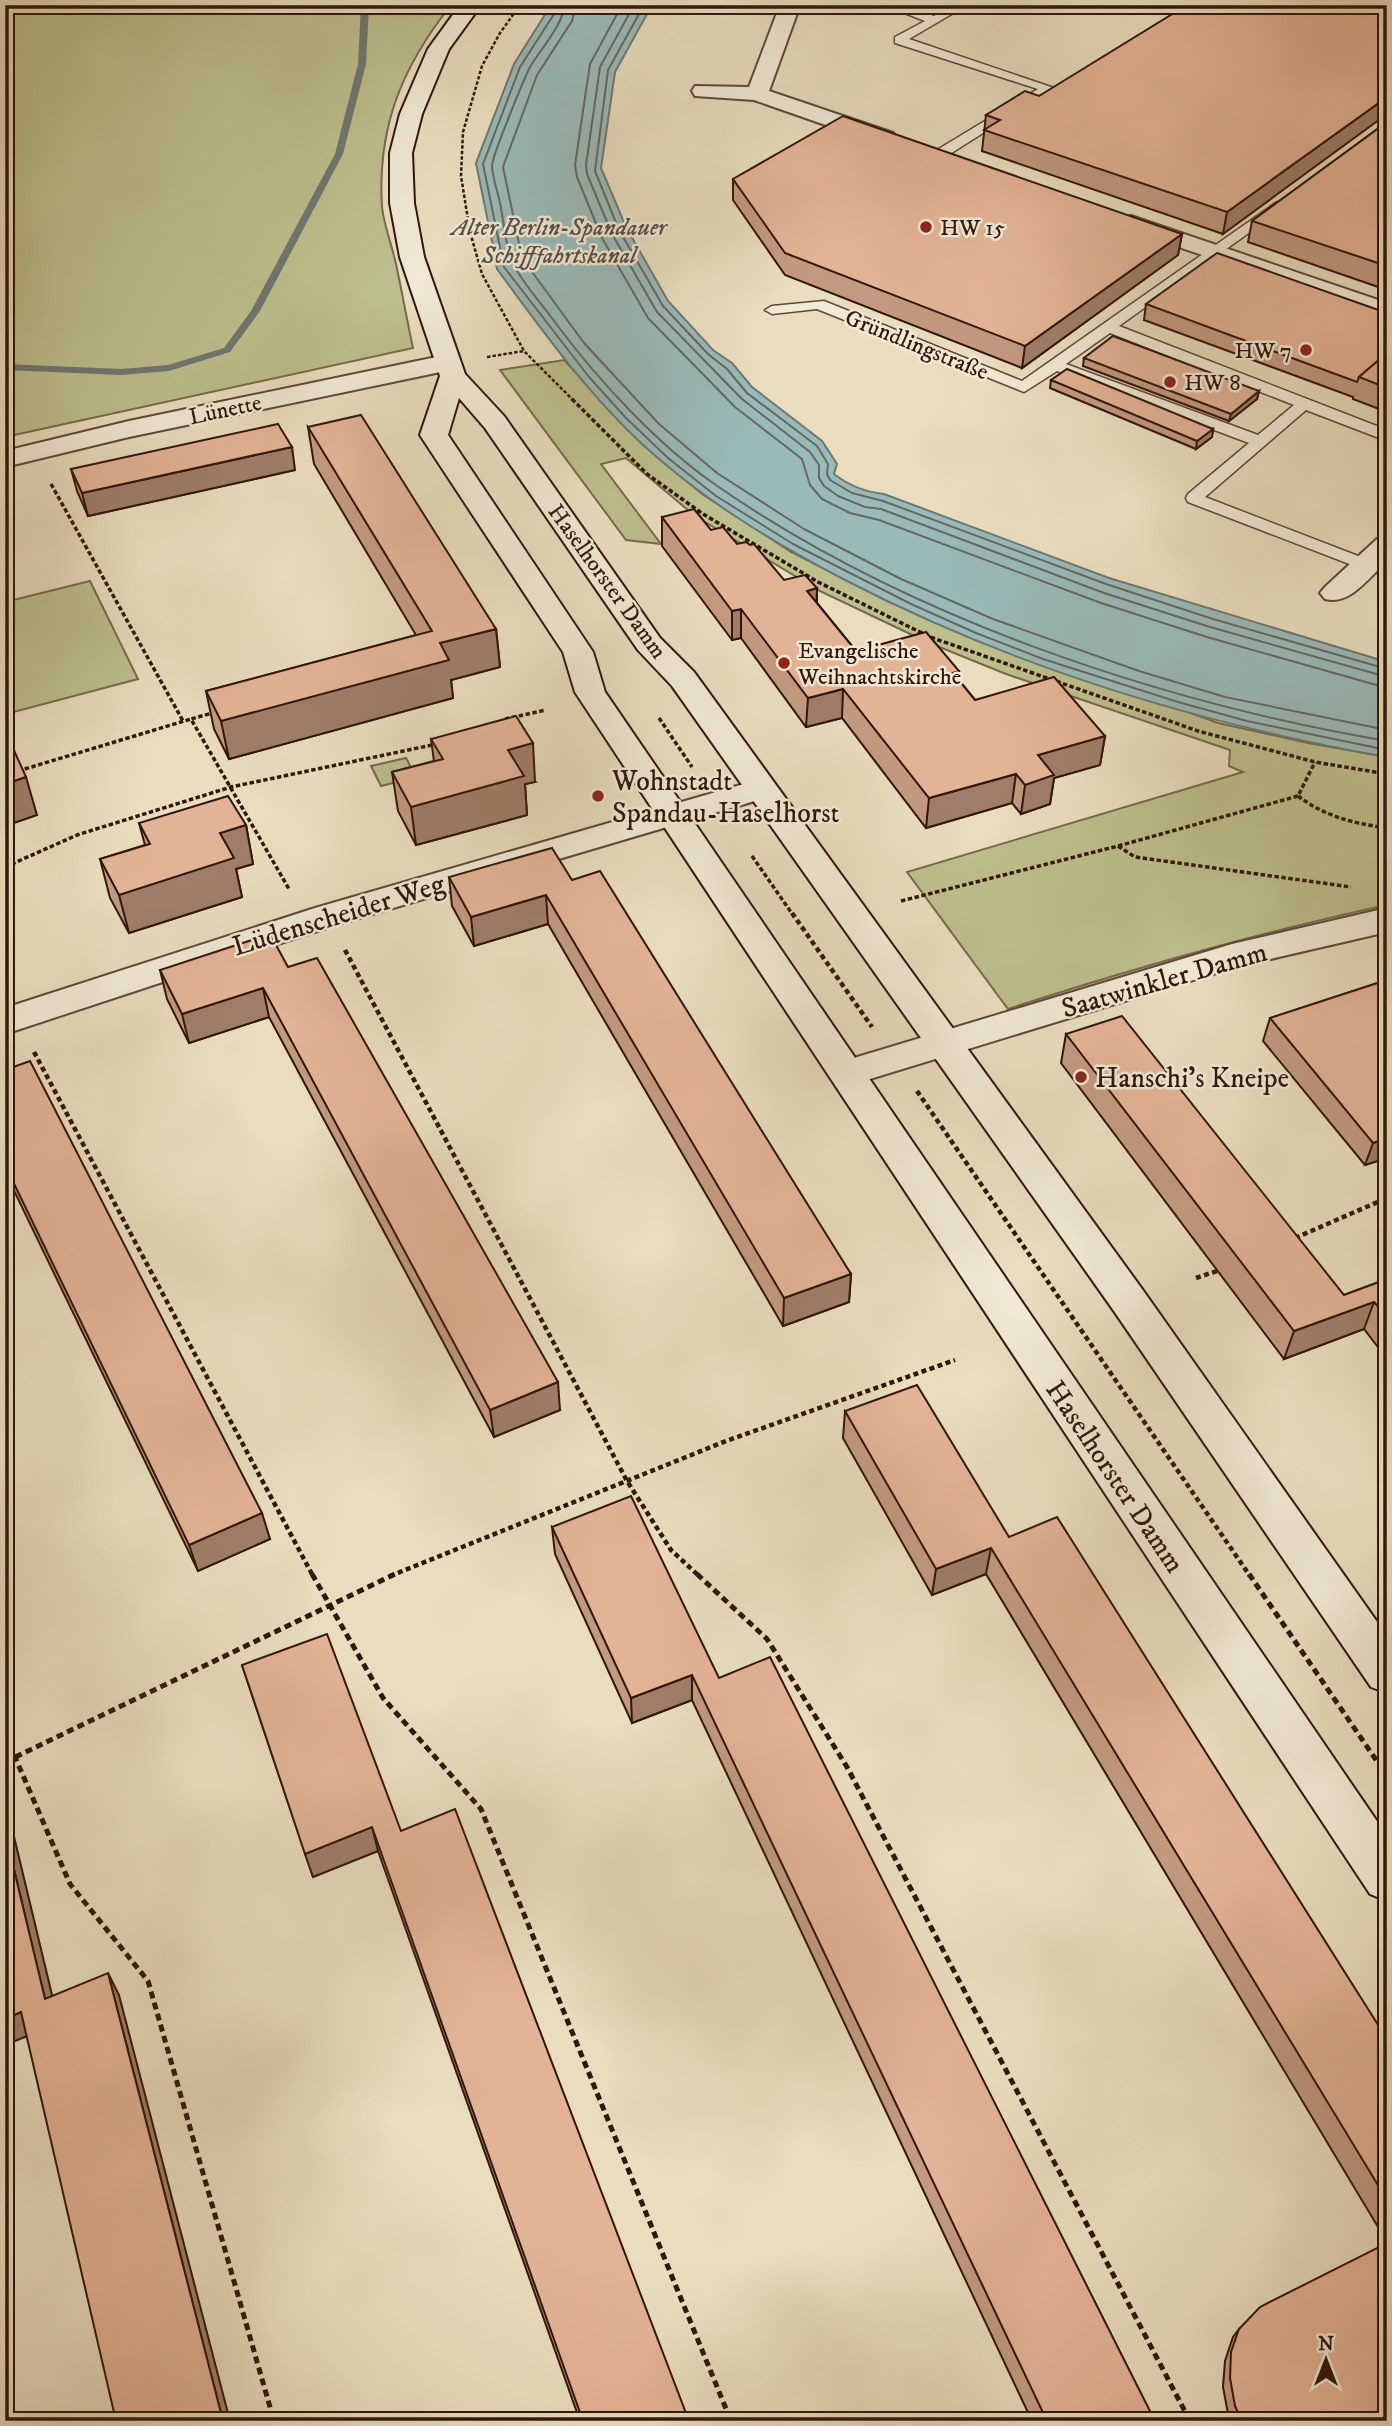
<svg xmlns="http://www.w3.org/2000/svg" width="1392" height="2426" font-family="'IM FELL DW Pica',serif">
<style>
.green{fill:#bdbf8d;stroke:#766a4c;stroke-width:2}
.water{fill:#99bab8;stroke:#6f7873;stroke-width:2}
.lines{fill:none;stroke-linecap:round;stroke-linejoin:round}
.shore{stroke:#646862;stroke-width:2}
.stream{fill:#6f7873;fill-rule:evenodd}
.lane-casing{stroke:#5e4838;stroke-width:3}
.street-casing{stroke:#5e4838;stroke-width:4}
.secondary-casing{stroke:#30160c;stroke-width:4}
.path-far3{stroke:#30160c;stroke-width:2.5;stroke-dasharray:3.5 2;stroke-linecap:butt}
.path-far2{stroke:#30160c;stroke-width:3.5;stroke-dasharray:4.5 2.5;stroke-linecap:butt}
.path-far1{stroke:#30160c;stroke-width:4.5;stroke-dasharray:5 3.5;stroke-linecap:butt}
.path{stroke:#30160c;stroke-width:5;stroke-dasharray:7 4.5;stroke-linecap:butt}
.lane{fill:#f1e9d5;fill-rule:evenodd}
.street{fill:#f1e9d5;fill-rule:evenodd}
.secondary{fill:#f1e9d5;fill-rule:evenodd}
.wall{fill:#c39a80;stroke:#30160c;stroke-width:2}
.shaded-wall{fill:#9f7d68;stroke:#30160c;stroke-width:2}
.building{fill:#e3b395;stroke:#30160c;stroke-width:2}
.poi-dot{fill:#8f2418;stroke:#f1e9d5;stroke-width:2.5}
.labels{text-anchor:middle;stroke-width:5;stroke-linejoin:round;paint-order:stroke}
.far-poi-label{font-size:23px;fill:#30160c;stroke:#f1e9d5;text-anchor:start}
.far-street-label{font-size:23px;fill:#30160c;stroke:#f1e9d5}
.far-water-label{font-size:24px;font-style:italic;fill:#554f48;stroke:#f1e9d5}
.poi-label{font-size:28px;fill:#30160c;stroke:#f1e9d5;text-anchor:start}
.street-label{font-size:28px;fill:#30160c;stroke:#f1e9d5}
</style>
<rect width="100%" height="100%" fill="#e9ddbe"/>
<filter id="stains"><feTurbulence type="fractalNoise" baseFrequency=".00286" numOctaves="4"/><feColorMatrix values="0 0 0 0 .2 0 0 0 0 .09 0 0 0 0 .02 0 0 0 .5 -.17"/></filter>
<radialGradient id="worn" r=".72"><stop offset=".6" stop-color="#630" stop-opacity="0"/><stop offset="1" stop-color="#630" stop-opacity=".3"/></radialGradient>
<!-- green -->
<g class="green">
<path d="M5,5H451C402,67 377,127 382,207C384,226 392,245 396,264C402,292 407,320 413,348L5,437Z"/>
<path d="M564,360L641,443L702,494L791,552L889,602L1218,723L1308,743L1387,757V905C1258,933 1134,968 1008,1009L907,872L1243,772L1229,766L1230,750L1006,674L927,642L820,591L695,516L626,458L601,464L661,544L626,540L500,370Z"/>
<polygon points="90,581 138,679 6,714 5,602"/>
<polygon points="406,758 416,777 381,786 371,766"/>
</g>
<!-- water -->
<path class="water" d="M551,5H652L615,72L601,168L626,227L668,301L713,350L732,363L752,387L822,441L837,464L834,474C848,485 865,492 884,494L1109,578L1387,662V757C1200,724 1016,668 847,581C774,543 703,500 642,444C586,392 542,330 497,269L495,256L476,163L514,64Z"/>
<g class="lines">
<!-- shore -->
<g class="shore">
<polyline points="557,5 556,11 520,67 483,164 504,267 589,377 626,418 668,458 716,496 793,544 911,604 976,633 1043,659 1178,702 1247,721 1387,750"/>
<path d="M565,5C561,28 542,47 530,67C524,79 493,154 492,165C492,177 498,192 500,203C504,222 505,243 512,261C518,278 546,309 557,325C599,381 656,443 713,483C904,617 1159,702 1387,741"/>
<polyline points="576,5 572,21 537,75 503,167 522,258 584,343 659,424 717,473 804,529 901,579 993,619 1139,671 1225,697 1387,730"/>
<polyline points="622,5 590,64 575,165 577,177 602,238 648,318 735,407 802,459 810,485 822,499 850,513 879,520 1101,603 1207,637 1387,688"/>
<polyline points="634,5 600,67 586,165 587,174 612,234 657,312 742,399 810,452 819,465 819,478 824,486 838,496 865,507 881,509 1104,593 1210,627 1387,677"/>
<polyline points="644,5 608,70 595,171 619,230 663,306 708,354 727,369 747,393 817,446 828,464 827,474 830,480 852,493 883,501 1106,584 1213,619 1387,669"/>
</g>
<!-- stream -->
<polygon class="stream" points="361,5 369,5 366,64 343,154 260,311 230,352 169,371 121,375 5,370 5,364 121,369 168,365 224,348 251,311 335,154 358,64"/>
<!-- lane casing -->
<g class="lane-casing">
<g id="lane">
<polygon points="884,5 903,5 934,16 952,5 967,5 909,39 1054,88 942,159 932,159 932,153 1038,89 895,43 895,37 925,21"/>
<path d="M1277,202L1284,206L1282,209L1119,326L1387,430V441L1306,410L1205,497L1371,561L1374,565L1365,570L1188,502L1186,498L1188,494L1249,443L1057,371L1024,392L817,309L772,314L765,310L772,306L824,301L1022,381ZM1110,333L1294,405L1258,435L1066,364Z"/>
</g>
</g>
<!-- street casing -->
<g class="street-casing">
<g id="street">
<polygon points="780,5 800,5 769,91 893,133 896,138 893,143 877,143 754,100 695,96 692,91 695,86 749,87"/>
<polygon points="1131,216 1387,303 1387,318 1123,228 1119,223 1123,218"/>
<polygon points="446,355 455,357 459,363 455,369 129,437 5,467 5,451 129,421"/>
<path d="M1387,536V561C1369,577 1350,606 1325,599L1320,593L1325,587L1377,539Z"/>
<polygon points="761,779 772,782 777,789 772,796 339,924 5,1034 5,1008 315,908"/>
<polygon points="1387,908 1387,932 1236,967 847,1086 834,1082 829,1073 834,1064 1232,944"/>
</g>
</g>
<!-- secondary casing -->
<g class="secondary-casing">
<polygon id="secondary" points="460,5 481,5 449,49 422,114 412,153 414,203 424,257 465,374 504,416 660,638 694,672 1142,1289 1387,1636 1387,1693 1371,1687 1114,1311 672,686 638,650 485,428 459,398 448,435 593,652 605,692 1387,1836 1387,1901 1370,1894 575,692 563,652 420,435 440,376 400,257 390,203 390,153 400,114 428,49"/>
</g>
<!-- path-far3 -->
<g class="path-far3">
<polyline points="520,5 500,33 482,66 463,132 461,176 470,232 482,274 524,351 574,401"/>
<polyline points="487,357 524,351"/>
</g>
<!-- path-far2 -->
<g class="path-far2">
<polyline points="572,399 647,474 703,514 818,582 930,637 1198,731 1315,762 1387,774"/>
<polyline points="51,484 183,721"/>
<polyline points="216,712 191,719 289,889"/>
<polyline points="659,718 692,767"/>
<polyline points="505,719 546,710"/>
<polyline points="18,771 191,719"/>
<path d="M1298,796C1326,817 1353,823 1387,828"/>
<polyline points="1118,846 1135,857 1351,887"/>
<polyline points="752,856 793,915"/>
<polyline points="5,867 77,835 231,787 437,744"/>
<polyline points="901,901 1118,846 1298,796 1315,762"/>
</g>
<!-- path-far1 -->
<g class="path-far1">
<polyline points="792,913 872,1027"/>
<polyline points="345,950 627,1481 671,1550 699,1576"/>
<polyline points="34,1052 313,1576"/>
<polyline points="917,1091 1250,1576"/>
<polyline points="1377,1201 1387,1213"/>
<polyline points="1295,1238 1387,1198"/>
<polyline points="1196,1278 1217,1271"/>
<polyline points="390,1576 726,1441 955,1360"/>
</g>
<!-- path -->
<g class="path">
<polyline points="312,1574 383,1698 481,1809 731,2421"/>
<polyline points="697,1574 767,1639 847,1767 1190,2421"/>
<polyline points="1249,1574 1387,1776"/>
<polyline points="5,1734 70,1884 148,1981 274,2421"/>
<polyline points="5,1762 395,1574"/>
</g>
<!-- lane -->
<use href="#lane" class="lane"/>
<!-- street -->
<use href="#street" class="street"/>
<!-- secondary -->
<use href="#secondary" class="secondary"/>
</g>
<!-- wall -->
<g class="wall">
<polygon points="1387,5 1223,234 982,151 986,115 1039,96"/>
<polygon points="1387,122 1387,290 1248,242 1252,221"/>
<polygon points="733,179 1182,234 1178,255 1022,368 785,275 733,200"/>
<polygon points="1146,304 1387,313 1387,412 1353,399 1353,397 1144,320"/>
<polygon points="1084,358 1259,391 1257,399 1229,421 1083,366"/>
<polygon points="1051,380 1213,429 1212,437 1196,449 1050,388"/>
<polygon points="308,427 496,629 500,667 451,680 453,698 229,759 214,729 206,691 416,635 314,464"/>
<polygon points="71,469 295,470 88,516 77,491"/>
<polygon points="662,517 711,530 737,544 784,580 817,588 817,603 856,651 959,671 958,679 975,700 1105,736 1100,765 1054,778 1050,804 1021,814 1012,803 926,828 842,718 806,727 741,638 732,640 662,546"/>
<polygon points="431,739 535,782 525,784 527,815 416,845 398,811 392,772 434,761"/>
<polygon points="139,823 246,825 253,864 236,869 242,897 129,933 110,898 100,859 145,845"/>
<polygon points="449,877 572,880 851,1274 849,1302 783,1326 548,924 474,946 452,906"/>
<polygon points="288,967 560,1410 494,1437 269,1017 189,1043 167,999 160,970"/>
<polygon points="1387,980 1387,1158 1365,1165 1263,1041 1270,1018"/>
<polygon points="1066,1034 1344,1295 1387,1279 1387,1359 1364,1329 1284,1359 1061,1063"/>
<polygon points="5,1070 270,1539 198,1571 5,1172"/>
<polygon points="845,1411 1009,1537 1387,2039 1387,2242 986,1574 932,1595 843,1438"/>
<polygon points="552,1527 719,1678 1155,2421 1032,2421 692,1700 632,1723 555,1554"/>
<polygon points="242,1665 401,1831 689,2421 580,2421 378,1851 313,1877"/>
<polygon points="1239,2329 1387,2421 1231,2421 1228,2414 1223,2387 1225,2361 1233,2337"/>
</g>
<!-- shaded-wall -->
<g class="shaded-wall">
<polygon points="1387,97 1387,114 1223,234 1227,212"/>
<polygon points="1182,234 1178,255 1022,368 1025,346"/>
<polygon points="1259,391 1257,399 1229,421 1231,414"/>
<polygon points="1213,429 1212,437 1196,449 1197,441"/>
<polygon points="292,447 295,470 88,516 82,493"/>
<polygon points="817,588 816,617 807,591"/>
<polygon points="741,609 741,638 732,640 732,611"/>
<polygon points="496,629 500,667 451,680 453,698 229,759 221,721 440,643"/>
<polygon points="843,689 842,718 806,727 808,698"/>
<polygon points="1105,736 1100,765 1054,778 1050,804 1021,814 1025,785 1038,755"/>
<polygon points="533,743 535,782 525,784 527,815 416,845 411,807 508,750"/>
<polygon points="1016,774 1012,803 926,828 929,798"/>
<polygon points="26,777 37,815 5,826 5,784"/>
<polygon points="246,825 253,864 236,869 242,897 129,933 119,895 220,833"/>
<polygon points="546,895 548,924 474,946 471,917"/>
<polygon points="263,988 269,1017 189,1043 182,1014"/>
<polygon points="1387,1138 1387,1158 1365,1165 1373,1143"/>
<polygon points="851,1274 849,1302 783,1326 784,1298"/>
<polygon points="1374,1302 1364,1329 1284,1359 1294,1331"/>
<polygon points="558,1382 560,1410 494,1437 490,1410"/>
<polygon points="262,1513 270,1539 198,1571 189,1545"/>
<polygon points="991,1548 986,1574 932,1595 936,1569"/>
<polygon points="692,1675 692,1700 632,1723 631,1698"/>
<polygon points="5,1812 10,1820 58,2020 45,1999 5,1832"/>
<polygon points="372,1827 378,1851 313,1877 305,1854"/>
<polygon points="108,1973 119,1995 230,2421 223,2421"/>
<polygon points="21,2012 35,2033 5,2045 5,2019"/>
</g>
<!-- building -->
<g class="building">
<polygon points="1187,5 1387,5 1387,97 1227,212 984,130 1000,120 986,115 1025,91 1039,96"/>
<polygon points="843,116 1182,234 1025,346 785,253 733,179"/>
<polygon points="1387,122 1387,266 1252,221"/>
<polygon points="1217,253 1387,313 1387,353 1359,377 1357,382 1146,304"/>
<polygon points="1113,336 1259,391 1231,414 1084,358"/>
<polygon points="1387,353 1387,388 1359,377"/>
<polygon points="1067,369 1213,429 1197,441 1051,380"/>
<polygon points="361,415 496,629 440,643 449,660 221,721 206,691 432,631 308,427"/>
<polygon points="278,424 292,447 82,493 71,469"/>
<polygon points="694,509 711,530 723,527 737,544 746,542 750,545 754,544 784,580 805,575 817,588 807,591 856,651 926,632 959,671 953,673 975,700 1054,677 1105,736 1038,755 1054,775 1025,785 1016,774 929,798 843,689 808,698 741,609 732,611 662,517"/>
<polygon points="516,716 533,743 508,750 524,776 411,807 392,772 443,759 431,739"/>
<polygon points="12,746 26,777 5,784 5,748"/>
<polygon points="228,796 246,825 220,833 234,858 119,895 100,859 150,844 139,823"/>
<polygon points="552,848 572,880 600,871 851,1274 784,1298 546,895 471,917 449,877"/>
<polygon points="270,934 288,967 317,958 558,1382 490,1410 263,988 182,1014 160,970"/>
<polygon points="1387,980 1387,1138 1373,1143 1270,1018"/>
<polygon points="1122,1016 1344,1295 1387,1279 1387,1317 1374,1302 1294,1331 1066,1034"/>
<polygon points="30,1061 262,1513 189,1545 5,1165 5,1070"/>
<polygon points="917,1385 1009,1537 1057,1517 1387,2039 1387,2200 991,1548 936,1569 845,1411"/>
<polygon points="631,1496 719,1678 770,1657 1155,2421 1047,2421 692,1675 631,1698 552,1527"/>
<polygon points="327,1634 401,1831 455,1809 689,2421 583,2421 372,1827 305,1854 242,1665"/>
<polygon points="5,1832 45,1999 108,1973 223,2421 116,2421 21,2012 5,2019"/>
<polygon points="1387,2243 1387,2421 1242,2421 1235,2406 1230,2378 1231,2352 1239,2329 1260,2307"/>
</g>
<!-- markers -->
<g class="poi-dot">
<circle cx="926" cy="227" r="7"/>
<circle cx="1306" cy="350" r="7"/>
<circle cx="1170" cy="382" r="7"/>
<circle cx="784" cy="663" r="7"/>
<circle cx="598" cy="796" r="7"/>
<circle cx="1081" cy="1077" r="7"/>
</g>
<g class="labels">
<!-- far-poi labels -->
<g class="far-poi-label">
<text x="940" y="235">HW 15</text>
<text x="1292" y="358" text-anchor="end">HW 7</text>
<text x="1184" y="390">HW 8</text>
<text x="798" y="658">Evangelische<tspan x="798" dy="26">Weihnachtskirche</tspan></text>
</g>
<!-- far-street labels -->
<g class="far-street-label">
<text transform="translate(917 344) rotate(22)" y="8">Gründlingstraße</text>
<text transform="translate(225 409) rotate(-12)" y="8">Lünette</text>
<text transform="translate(608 581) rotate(54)" y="8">Haselhorster Damm</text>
</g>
<!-- far-water labels -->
<g class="far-water-label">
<text x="559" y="235">Alter Berlin-Spandauer<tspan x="559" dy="28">Schifffahrtskanal</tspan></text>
</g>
<!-- poi labels -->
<g class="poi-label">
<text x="612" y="790">Wohnstadt<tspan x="612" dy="32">Spandau-Haselhorst</tspan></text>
<text x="1095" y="1087">Hanschi's Kneipe</text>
</g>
<!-- street labels -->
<g class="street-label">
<text transform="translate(338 914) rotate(-17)" y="10">Lüdenscheider Weg</text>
<text transform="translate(1164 979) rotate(-16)" y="10">Saatwinkler Damm</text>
<text transform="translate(1116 1476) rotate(56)" y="10">Haselhorster Damm</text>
</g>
</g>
<!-- margin -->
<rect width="1392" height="2426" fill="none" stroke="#e9ddbe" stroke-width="28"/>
<rect x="7" y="7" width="1378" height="2412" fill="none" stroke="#30160c" stroke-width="3.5"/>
<rect x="14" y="14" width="1364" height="2398" fill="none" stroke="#30160c" stroke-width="2"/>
<!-- north arrow -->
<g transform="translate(1326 2360)" stroke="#f1e9d5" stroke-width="5" paint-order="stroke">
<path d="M0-5L12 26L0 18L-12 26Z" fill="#30160c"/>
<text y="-10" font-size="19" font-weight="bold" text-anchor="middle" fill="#30160c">N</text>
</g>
<rect width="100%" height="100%" filter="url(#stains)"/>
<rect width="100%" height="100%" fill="url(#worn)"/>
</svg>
